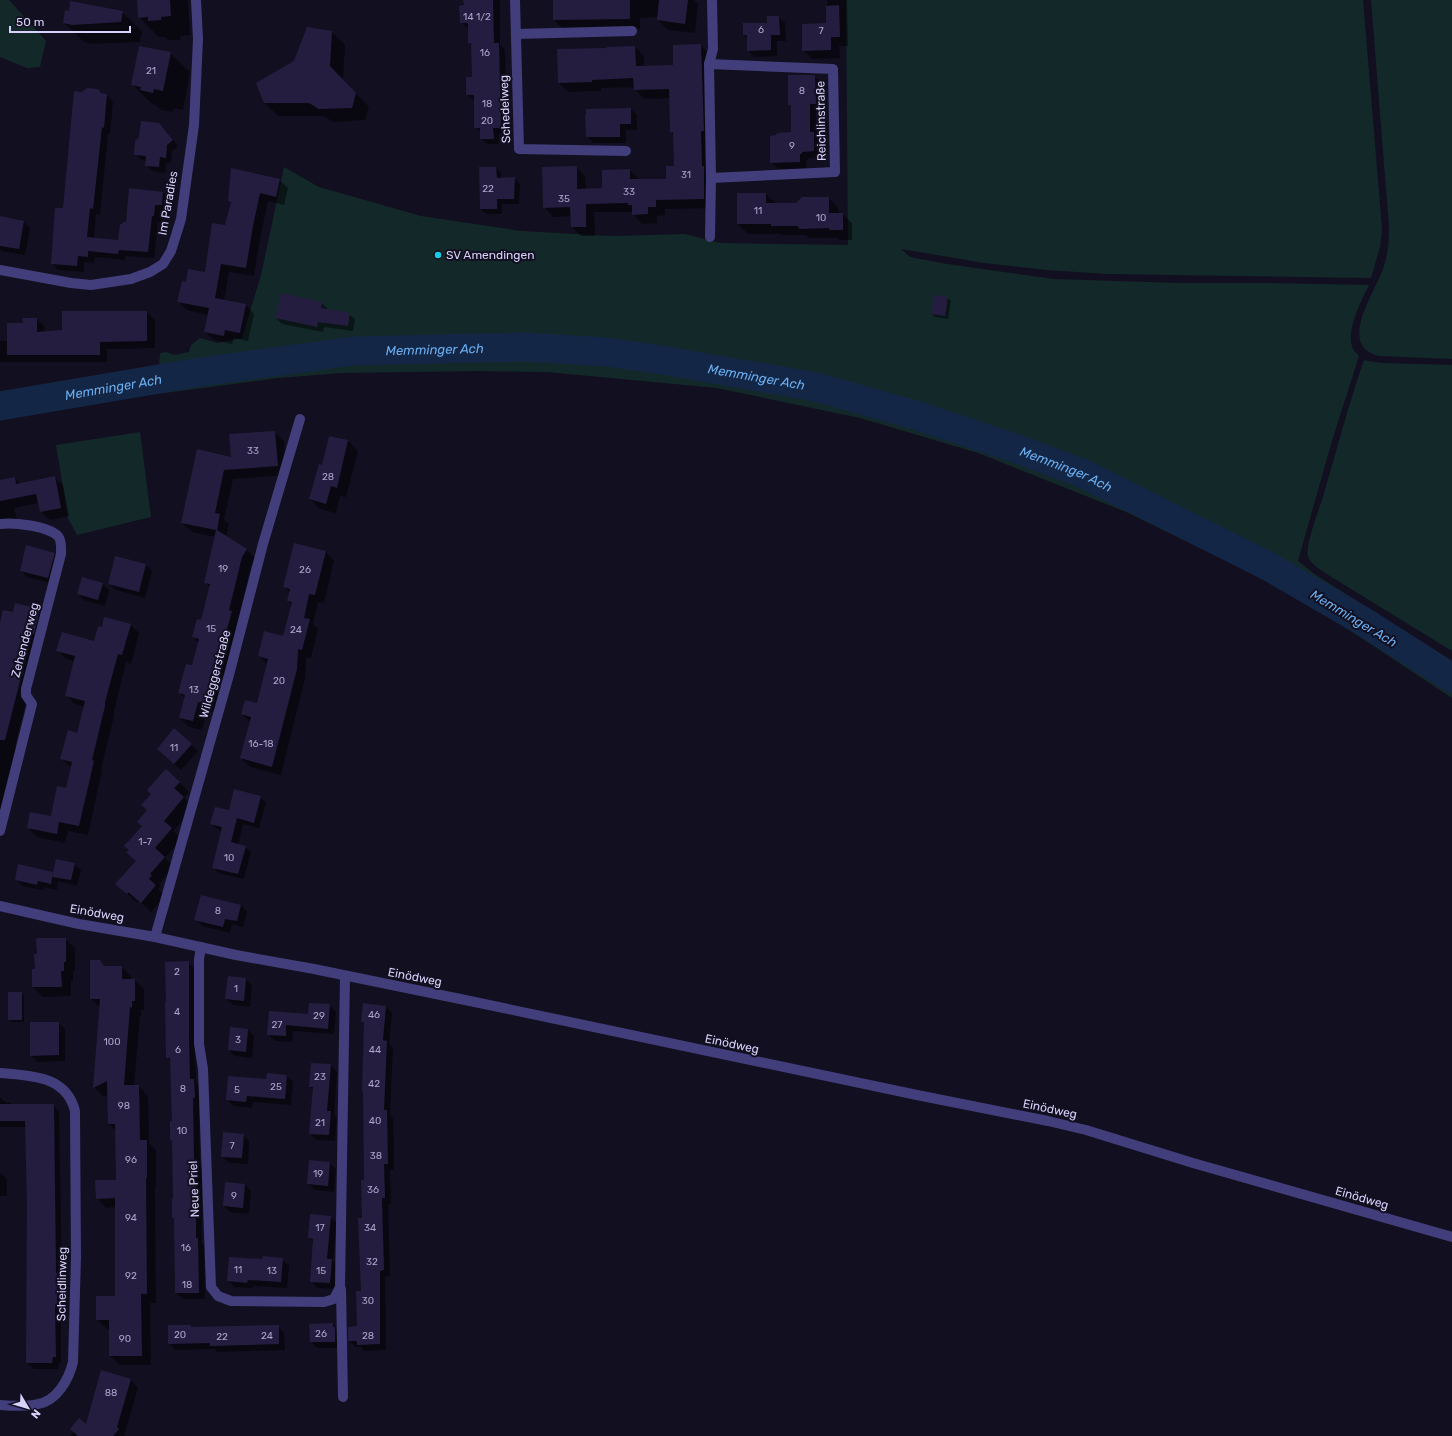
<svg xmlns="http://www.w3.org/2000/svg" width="1452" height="1436" font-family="Rubik,sans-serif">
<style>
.green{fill:#132929}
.shadow{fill:#0007}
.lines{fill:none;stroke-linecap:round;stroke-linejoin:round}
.river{stroke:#142645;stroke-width:29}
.building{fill:#251d3f}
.street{stroke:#423e7b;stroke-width:10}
.poi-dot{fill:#15cae4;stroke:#120f20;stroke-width:1.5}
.labels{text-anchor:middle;stroke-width:4;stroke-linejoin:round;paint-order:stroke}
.number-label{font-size:10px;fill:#aba5cc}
.street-label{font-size:12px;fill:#d8d2fb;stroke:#120f20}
.poi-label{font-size:12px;fill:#d8d2fb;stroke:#120f20;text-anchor:start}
.water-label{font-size:13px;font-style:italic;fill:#6aaff1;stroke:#120f20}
</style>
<rect width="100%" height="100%" fill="#120f20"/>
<!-- green -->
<g class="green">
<polygon points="0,0 9,0 46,41 40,67 27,68 0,57"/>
<path d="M846,0H1363L1382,229L1380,247L1371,278L1108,274L1046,270L984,263L901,249L910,257L947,264L1054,279L1179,283H1268L1369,285C1361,301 1345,332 1353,349C1354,351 1357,354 1359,356L1331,444L1298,561L1316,575L1452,661V698L1346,628L1276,587L1237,566L1126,512L978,453L860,418L717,388L547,372L478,371L342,373L278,378L157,394L160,353L166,352L174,355L189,352L191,345L200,338L217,343L242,338L261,275L284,167L319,187L421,216L521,231L613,236L685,234L720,243L848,245Z"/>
<path d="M1371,0H1452V359L1379,356C1372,354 1365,351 1362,345C1351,325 1376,289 1383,269C1388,255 1389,241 1389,227Z"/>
<path d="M1364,360L1373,362L1384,363L1452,365V651L1325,573C1320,569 1310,564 1308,556C1305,546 1318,512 1322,500C1336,453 1348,406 1364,360Z"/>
<polygon points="140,432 151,517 77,535 68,518 56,445"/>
</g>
<!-- shadow -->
<g class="shadow">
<polygon points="138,0 188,0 190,35 180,36 181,40 169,40 165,37 159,37 139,17"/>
<polygon points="464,0 500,0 500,45 505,50 507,133 499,134 499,144 487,144 481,138 481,133 475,127 475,101 467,95 473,78 472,46 469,43 469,28 467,28 461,22 465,6"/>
<polygon points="554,0 694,0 698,4 695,33 668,30 658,20 658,17 640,18 640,29 564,30 554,20"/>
<polygon points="827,0 847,0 848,46 839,46 840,58 812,59 803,50 827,24"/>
<polygon points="122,12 142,32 140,42 92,44 84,42 64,23"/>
<polygon points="768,17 779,17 785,23 786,41 777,41 777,56 754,57 748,50 748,39 744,35 768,24"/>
<polygon points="331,32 345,45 343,80 369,107 365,120 333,122 324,116 278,116 265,103"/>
<polygon points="701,45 710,55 713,208 665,209 665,215 657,216 657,223 642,224 633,214 633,212 594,212 595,236 581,236 572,227 571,216 553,217 544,207 576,167 585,176 586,190 603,189 630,170 639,179 667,180 675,167 674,135 671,132 670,98 644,99 635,89 635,87 601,88 601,91 568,92 559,83 635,47 644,56 644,67 674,66"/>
<polygon points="170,53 190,72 183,110 173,108 173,112 161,110 156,105 152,104 133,85"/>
<polygon points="814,76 821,82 821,110 816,110 816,136 820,139 820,157 808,158 808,160 806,161 806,168 778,169 771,162 792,133 792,106 789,104"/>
<polygon points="102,94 107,95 113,102 110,134 108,134 100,215 96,214 94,238 119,241 162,192 169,199 168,211 162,211 161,222 158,222 154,258 125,256 125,260 95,257 94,263 84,262 84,272 58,270 52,263 64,210"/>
<polygon points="631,109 637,115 637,130 626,130 626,143 594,143 587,137 586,116"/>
<polygon points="165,130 178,146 172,151 171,163 166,163 165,173 152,171 146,165 146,161 141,160 135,154"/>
<polygon points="496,168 501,173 501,179 514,178 520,184 519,204 502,204 502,214 486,214 480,209"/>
<polygon points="279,180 288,188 284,205 268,201 261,234 254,276 229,272 224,301 246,305 254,314 248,341 234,338 232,344 214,340 205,332 209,315 187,310 178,302 186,283 206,273 226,226 231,203 229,201"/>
<polygon points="738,194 766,194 776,203 796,204 829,198 838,208 839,214 842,214 852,223 852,240 840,240 837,238 809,238 806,235 782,235 780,234 748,234 738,224"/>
<polygon points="0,217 24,222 30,228 25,255 2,251 0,249"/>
<polygon points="281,294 322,303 328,309 327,310 349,314 355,319 353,331 324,327 323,332 282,324 276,318"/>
<polygon points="935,296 948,298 951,301 948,319 935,317 932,314"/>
<polygon points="147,312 155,320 155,348 107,349 107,362 0,362 0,341 8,341 24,324 37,319 45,327 44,332 63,331"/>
<polygon points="274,432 284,441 286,475 233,479 224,520 229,524 226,537 246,549 256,559 251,566 238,619 241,621 227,672 225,671 214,713 207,711 202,730 189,727 180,718 185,698 179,693 193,667 199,643 193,637 201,621 210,587 205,582 216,537 192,532 182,523 232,458"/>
<polygon points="330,437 348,441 358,451 346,497 340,496 336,513 320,509 310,499 323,466"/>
<polygon points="54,477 63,485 69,516 50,520 41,512 39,503 14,508 17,521 0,524 0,481 15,478 20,484"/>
<polygon points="326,552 334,561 324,603 318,602 313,624 318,629 311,658 306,657 305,678 281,775 250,767 241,758 250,722 242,714 258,705 268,665 259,656 284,637 292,605 288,601 290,593 284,587"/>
<polygon points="54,554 60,560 54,584 27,577 21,571"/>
<polygon points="146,565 152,571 145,598 116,590 109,584"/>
<polygon points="103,584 109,590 105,606 84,600 78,594"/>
<polygon points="39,610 49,620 41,642 15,746 19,750 0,820 0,640 14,613"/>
<polygon points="130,624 139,633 131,664 126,662 114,712 114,716 101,769 102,770 88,835 68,831 65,843 37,837 28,828 51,817 66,789 72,768 61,759 78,734 85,707 75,704 66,695 75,662 66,659 57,650 95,642"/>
<polygon points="175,730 198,751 181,770 164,755"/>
<polygon points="179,782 189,792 184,798 194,807 173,831 182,839 165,858 174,867 159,884 161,886 158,889 165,896 151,912 139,901 137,903 117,884 137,862 130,850 143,827 138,822"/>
<polygon points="260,797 266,803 259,828 243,824 238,845 245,847 251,852 244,879 218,873 213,867 222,831 217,829 212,824 229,811"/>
<polygon points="74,864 81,870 77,886 58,881 57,890 44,887 43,890 22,886 16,879 52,872 54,874"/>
<polygon points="241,905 247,912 243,927 232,924 230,933 202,926 196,919"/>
<polygon points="65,939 75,948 75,971 73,971 73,981 71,981 71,996 43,997 33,987 38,954"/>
<polygon points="100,961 106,967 122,967 131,976 131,980 135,980 144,989 144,1010 141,1010 141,1016 140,1016 134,1086 139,1086 148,1096 149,1143 156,1150 156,1187 155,1187 156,1303 150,1303 151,1365 120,1365 110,1356 110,1329 107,1329 97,1319 116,1297 116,1207 106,1208 97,1198 117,1180 116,1131 109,1124 108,1094 104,1097 95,1088 101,1008 91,999"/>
<polygon points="188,962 195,969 195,1046 196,1082 200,1086 201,1103 199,1104 200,1164 202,1167 202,1243 204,1245 205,1299 183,1299 176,1293 175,1219 173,1217 174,1200 173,1142 171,1139 173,1122 172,1062 167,1058"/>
<polygon points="245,979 252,985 250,1007 233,1005 226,999"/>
<polygon points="21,993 24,996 24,1022 12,1022 9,1019"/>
<polygon points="329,1005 336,1012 334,1034 293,1031 292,1042 275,1041 268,1034 270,1012 309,1016"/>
<polygon points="386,1007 392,1013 389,1044 393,1048 390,1115 393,1118 394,1170 390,1170 391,1204 388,1204 390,1276 385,1277 386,1350 364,1351 361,1347 356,1347 349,1341 349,1328 358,1327 362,1292 363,1219 365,1181 365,1024 362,1021"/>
<polygon points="58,1023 65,1029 65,1061 37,1062 31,1055"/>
<polygon points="248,1030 254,1036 252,1058 235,1056 229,1050"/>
<polygon points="331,1065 337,1072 334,1115 337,1118 335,1141 316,1140 310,1133 314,1090 310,1087"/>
<polygon points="287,1076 293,1082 291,1105 253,1102 252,1108 233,1106 227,1099 267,1080"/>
<polygon points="0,1097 6,1103 10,1102 12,1105 53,1105 59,1111 62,1279 63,1280 63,1313 61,1313 61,1363 59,1363 58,1369 34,1369 27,1363 28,1205 26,1127 0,1127"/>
<polygon points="243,1135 249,1141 248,1164 229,1163 222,1156"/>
<polygon points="329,1163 336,1169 334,1192 315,1190 308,1184"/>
<polygon points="0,1173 7,1179 7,1196 0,1196"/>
<polygon points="245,1184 251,1191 249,1214 230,1212 224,1206"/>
<polygon points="330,1217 337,1223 333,1261 338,1266 336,1289 317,1288 311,1281 314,1243 309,1238"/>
<polygon points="282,1259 289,1266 287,1288 254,1286 253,1288 234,1287 228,1280 263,1260"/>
<polygon points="333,1324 339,1331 341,1348 317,1348 311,1342"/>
<polygon points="191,1326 193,1328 278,1326 284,1333 285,1350 217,1352 215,1349 176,1350 169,1343"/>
<polygon points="131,1380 138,1388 124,1436 70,1436 74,1431 86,1426"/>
</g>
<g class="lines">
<!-- river -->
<path class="river" id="s1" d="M0,406L200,372L353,351L524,347L607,352L668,361L816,387L915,415L1020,450L1082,473L1268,566L1361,620L1452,678"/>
</g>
<!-- building -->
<g class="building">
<polygon points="137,0 170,0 171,16 161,17 161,20 148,21 148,17 138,18"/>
<polygon points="463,0 493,0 494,43 499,43 501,128 493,128 494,139 480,139 480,128 474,128 474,95 466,95 466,77 472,77 471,43 468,44 468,23 460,23 459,6 464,5"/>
<polygon points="553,0 630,0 630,19 553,20"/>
<polygon points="659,0 688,0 685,24 657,20"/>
<polygon points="70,1 123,11 121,22 72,25 63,23 65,10 69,11"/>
<polygon points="839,5 840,37 831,37 831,50 802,51 802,24 826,23 826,6"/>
<polygon points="767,16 779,16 780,35 771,35 771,50 747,51 747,35 743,35 743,23 767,23"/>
<polygon points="307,27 332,31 330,66 356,93 352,108 319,109 309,103 264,103 256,83 294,61"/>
<polygon points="701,44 704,131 701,131 702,166 704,166 704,199 656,200 656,207 648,207 648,214 632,215 632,205 628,205 628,203 586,204 586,227 571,227 570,207 543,208 542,167 577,166 577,189 602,188 602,170 630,169 630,179 666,179 666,166 674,166 673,132 670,133 669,89 634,90 633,78 592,80 592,82 558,83 557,49 607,48 607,47 635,46 636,66 673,65 673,45"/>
<polygon points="139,46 171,52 163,91 154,89 153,93 140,90 141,87 131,85"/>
<polygon points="788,75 815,75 816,104 810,104 810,132 814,132 814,151 802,152 802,154 800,154 800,162 770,163 770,136 776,135 777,133 791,132 791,105 788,105"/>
<polygon points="87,88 98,89 101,93 107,94 104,128 102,127 93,209 90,208 87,237 118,240 120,224 123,224 123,222 126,222 129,188 163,192 162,205 155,205 154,216 152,216 148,252 119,250 118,254 88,251 88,257 78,256 77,266 51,264 55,208 63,208 74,91 82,92"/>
<polygon points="631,108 631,124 620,124 620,137 586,137 585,115 586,115 586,109"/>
<polygon points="141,121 159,123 173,140 167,145 166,158 160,157 159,167 145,166 146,156 134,155 135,141 139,137"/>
<polygon points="479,167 496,167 497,178 515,177 514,199 497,199 497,209 480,209"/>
<polygon points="231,168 280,179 276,197 260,193 253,226 246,268 221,264 215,298 246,304 240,333 225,330 224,336 204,332 209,308 177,302 182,281 186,282 188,269 205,272 212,223 225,225 231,202 228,201"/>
<polygon points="737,193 766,193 766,203 796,203 802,197 829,197 829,213 843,213 843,230 829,230 829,228 799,229 798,226 771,226 771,224 737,224"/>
<polygon points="0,216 24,221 19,249 0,246"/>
<polygon points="281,293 322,302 321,308 350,313 348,326 318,322 317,327 275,318"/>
<polygon points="934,295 948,297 945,316 931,314"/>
<polygon points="62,311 147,311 147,341 100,342 100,355 7,355 7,323 23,323 22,318 37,318 37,332 62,330"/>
<polygon points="275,431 278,466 224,470 215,513 220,514 217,530 247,549 242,557 229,610 232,611 218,663 215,663 205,704 198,702 193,721 179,718 185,695 178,693 186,664 192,665 199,639 192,637 197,619 201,620 210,584 204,583 216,530 181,523 197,449 231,457 229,434"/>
<polygon points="329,436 348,440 337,488 331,486 326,504 309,499 319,464 322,465"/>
<polygon points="55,476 61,508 40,512 36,494 0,501 0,480 15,477 16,484"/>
<polygon points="294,543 326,551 315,595 309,594 304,618 310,619 302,650 298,649 297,669 272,767 240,758 251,717 241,714 245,700 257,703 268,659 258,656 264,631 283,636 292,602 287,601 290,589 283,587"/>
<polygon points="26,545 55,553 48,578 20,571"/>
<polygon points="115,556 146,564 139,592 108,584"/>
<polygon points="82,577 103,583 98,600 77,594"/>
<polygon points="15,603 40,609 34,634 32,634 5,740 0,740 0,623 3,610 13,612"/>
<polygon points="104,617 131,624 122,655 118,654 105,702 105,706 92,760 94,761 79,826 59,822 57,834 27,828 30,812 51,816 57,786 66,788 72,762 60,759 68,730 77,733 85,701 65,696 75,656 56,651 62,632 94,641 98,626 102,627"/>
<polygon points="174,728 192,744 174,764 157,749"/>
<polygon points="166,769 180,782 174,788 184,797 164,821 172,828 155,848 165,857 150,874 152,875 149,879 156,885 141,903 128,892 127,894 115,884 136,861 126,852 129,850 124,846 142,826 137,822 147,810 141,805 151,794 147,790"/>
<polygon points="234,789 261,796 254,823 237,818 231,842 246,846 238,874 212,868 222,827 210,824 215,807 229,810"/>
<polygon points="56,859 75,863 71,880 52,877"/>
<polygon points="18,864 53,872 51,884 38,881 37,885 15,880"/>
<polygon points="201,895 241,905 237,921 225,919 223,927 194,920"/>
<polygon points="36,938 66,938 66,962 64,962 64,971 61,971 62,987 32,987 32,969 35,969 34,954 37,954"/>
<polygon points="90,960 100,960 104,966 122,966 122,979 135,979 135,1001 132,1001 132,1008 130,1007 124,1085 139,1085 140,1140 147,1140 147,1178 146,1178 147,1294 141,1294 142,1356 109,1356 109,1320 96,1320 96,1296 115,1296 115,1198 96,1199 95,1180 116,1180 115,1124 108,1124 107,1081 93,1088 100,999 90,999"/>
<polygon points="189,961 189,1039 190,1079 194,1079 195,1097 193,1098 194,1160 196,1160 196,1238 198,1238 199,1293 175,1293 174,1218 172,1218 172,1199 173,1199 172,1140 170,1140 170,1121 172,1121 170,1058 166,1058 165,1002 166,1002 165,962"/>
<polygon points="228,976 246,978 244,1001 225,999"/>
<rect x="8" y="992" width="14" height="28"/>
<polygon points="309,1003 330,1004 328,1029 286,1025 286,1036 267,1035 269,1011 308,1014"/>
<polygon points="363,1003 386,1006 383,1040 387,1041 384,1110 387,1110 388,1164 384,1164 385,1198 382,1198 384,1270 380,1271 380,1344 357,1345 357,1341 348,1341 348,1327 357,1326 356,1291 361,1291 358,1218 362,1218 361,1180 364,1180 363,1092 362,1092 364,1022 361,1022"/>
<polygon points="30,1022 59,1022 59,1055 30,1056"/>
<polygon points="230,1027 248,1029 246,1052 228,1050"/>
<polygon points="311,1063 331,1064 327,1111 331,1111 329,1135 309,1134 313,1087 309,1087"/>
<polygon points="267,1073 287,1075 285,1099 247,1096 246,1102 226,1100 228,1076 266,1079"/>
<polygon points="0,1104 54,1104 56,1273 57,1273 57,1307 55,1307 56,1357 53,1357 52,1363 26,1363 27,1205 25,1121 0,1121"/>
<polygon points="223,1132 244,1134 242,1158 221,1157"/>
<polygon points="309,1160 330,1162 328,1186 307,1184"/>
<polygon points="225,1182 245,1184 243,1208 223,1206"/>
<polygon points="310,1214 331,1216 327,1259 332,1259 330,1283 310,1282 313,1239 308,1238"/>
<polygon points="263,1256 283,1258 281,1282 248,1280 247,1283 227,1281 229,1257 262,1259"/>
<polygon points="333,1323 333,1327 335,1327 335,1342 310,1342 309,1324"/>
<polygon points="168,1325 191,1325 191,1327 279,1325 279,1344 210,1346 210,1343 168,1344"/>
<polygon points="101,1370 131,1379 117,1427 119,1429 113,1436 78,1436 70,1429 79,1418 86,1424"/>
</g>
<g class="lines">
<!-- street -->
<g class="street">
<polyline points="515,0 519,149 626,151"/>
<polyline points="516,34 632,31"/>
<polyline points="709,64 833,69 835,172 711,178"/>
<polyline points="710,237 711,178 709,64 713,49 712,0"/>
<polyline points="0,270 71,283 91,285 131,279 150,272 163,264 171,251 181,219 194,125 198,39 196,0"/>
<path d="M0,524C13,522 48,526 58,536C62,541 61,548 61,554L26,689V695L32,704L0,831"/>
<polyline points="0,906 79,924 155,937 236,955 314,969 470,1001 917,1095 1048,1121 1086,1130 1193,1163 1452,1237"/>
<polyline points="155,937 229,675 263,544 300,419"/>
<polyline points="201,947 199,959 199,1044 203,1069 211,1287 218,1296 231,1301 324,1302 334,1299 340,1287 345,976"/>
<path d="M0,1073C30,1076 66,1075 75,1111L76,1257L73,1362C69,1379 57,1401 38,1404C26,1407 12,1406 0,1405"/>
<polyline points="341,1289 343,1397"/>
</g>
</g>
<!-- markers -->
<circle class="poi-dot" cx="438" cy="255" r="4"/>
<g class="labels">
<!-- number labels -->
<g class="number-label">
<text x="477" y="20">14 1/2</text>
<text x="761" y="33">6</text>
<text x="821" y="34">7</text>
<text x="485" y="56">16</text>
<text x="151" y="74">21</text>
<text x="802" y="94">8</text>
<text x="487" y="107">18</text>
<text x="487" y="124">20</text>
<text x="792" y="149">9</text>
<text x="686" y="178">31</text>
<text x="488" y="192">22</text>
<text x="629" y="195">33</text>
<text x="564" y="202">35</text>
<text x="758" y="214">11</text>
<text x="821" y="221">10</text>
<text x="253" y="454">33</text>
<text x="328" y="480">28</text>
<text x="223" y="572">19</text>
<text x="305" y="573">26</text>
<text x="211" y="632">15</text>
<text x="296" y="633">24</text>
<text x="279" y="684">20</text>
<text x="194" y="693">13</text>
<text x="261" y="747">16-18</text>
<text x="174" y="751">11</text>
<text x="145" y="845">1-7</text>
<text x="229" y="861">10</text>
<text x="218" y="914">8</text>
<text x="177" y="975">2</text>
<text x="236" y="992">1</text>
<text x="177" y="1015">4</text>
<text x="374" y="1018">46</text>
<text x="319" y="1019">29</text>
<text x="277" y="1028">27</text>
<text x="238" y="1043">3</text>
<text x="112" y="1045">100</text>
<text x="178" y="1053">6</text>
<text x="375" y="1053">44</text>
<text x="320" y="1080">23</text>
<text x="374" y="1087">42</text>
<text x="276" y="1090">25</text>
<text x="183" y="1092">8</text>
<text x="237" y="1093">5</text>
<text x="124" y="1109">98</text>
<text x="375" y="1124">40</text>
<text x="320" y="1126">21</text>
<text x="182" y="1134">10</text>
<text x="232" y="1149">7</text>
<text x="376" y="1159">38</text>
<text x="131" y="1163">96</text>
<text x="318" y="1177">19</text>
<text x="373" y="1193">36</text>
<text x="234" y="1199">9</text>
<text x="131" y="1221">94</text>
<text x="320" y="1231">17</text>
<text x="370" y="1231">34</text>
<text x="186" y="1251">16</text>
<text x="372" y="1265">32</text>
<text x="238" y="1273">11</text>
<text x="272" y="1274">13</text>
<text x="321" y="1274">15</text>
<text x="131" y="1279">92</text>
<text x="187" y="1288">18</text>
<text x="368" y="1304">30</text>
<text x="321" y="1337">26</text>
<text x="180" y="1338">20</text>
<text x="267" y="1339">24</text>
<text x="368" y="1339">28</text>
<text x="222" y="1340">22</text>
<text x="125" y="1342">90</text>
<text x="111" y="1396">88</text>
</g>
<!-- street labels -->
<g class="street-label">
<text transform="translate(505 109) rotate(-92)" y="4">Schedelweg</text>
<text transform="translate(821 121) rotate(-91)" y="4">Reichlinstraße</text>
<text transform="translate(168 203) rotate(-80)" y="4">Im Paradies</text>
<text transform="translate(25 640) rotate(-75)" y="4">Zehenderweg</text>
<text transform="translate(215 674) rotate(-75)" y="4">Wildeggerstraße</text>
<text transform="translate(97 913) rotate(10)" y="4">Einödweg</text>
<text transform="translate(415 977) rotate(11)" y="4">Einödweg</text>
<text transform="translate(732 1044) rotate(12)" y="4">Einödweg</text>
<text transform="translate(1050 1109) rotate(12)" y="4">Einödweg</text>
<text transform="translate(194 1189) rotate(-92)" y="4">Neue Priel</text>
<text transform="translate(1362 1198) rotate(16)" y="4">Einödweg</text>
<text transform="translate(62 1284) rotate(-89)" y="4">Scheidlinweg</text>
</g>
<!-- poi labels -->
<g class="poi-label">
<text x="446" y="259">SV Amendingen</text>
</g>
<!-- water labels -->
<g class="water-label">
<text dy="5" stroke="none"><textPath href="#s1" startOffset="439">Memminger Ach</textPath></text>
<text dy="5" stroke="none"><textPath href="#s1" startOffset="763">Memminger Ach</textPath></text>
<text dy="5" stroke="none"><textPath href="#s1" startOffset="115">Memminger Ach</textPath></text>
<text dy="5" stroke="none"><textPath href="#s1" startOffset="1087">Memminger Ach</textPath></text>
<text transform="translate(1354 618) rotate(31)" y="5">Memminger Ach</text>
</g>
</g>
<!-- north arrow -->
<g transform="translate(28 1408) rotate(128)" stroke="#120f20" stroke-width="3" paint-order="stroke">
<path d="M0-3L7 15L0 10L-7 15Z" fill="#d8d2fb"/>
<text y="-6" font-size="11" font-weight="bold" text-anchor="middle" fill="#d8d2fb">N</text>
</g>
<!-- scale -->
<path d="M10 26v6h120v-6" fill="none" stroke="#d8d2fb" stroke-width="2"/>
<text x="16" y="26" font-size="12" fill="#d8d2fb" stroke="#120f20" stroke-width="3" paint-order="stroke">50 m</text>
</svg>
